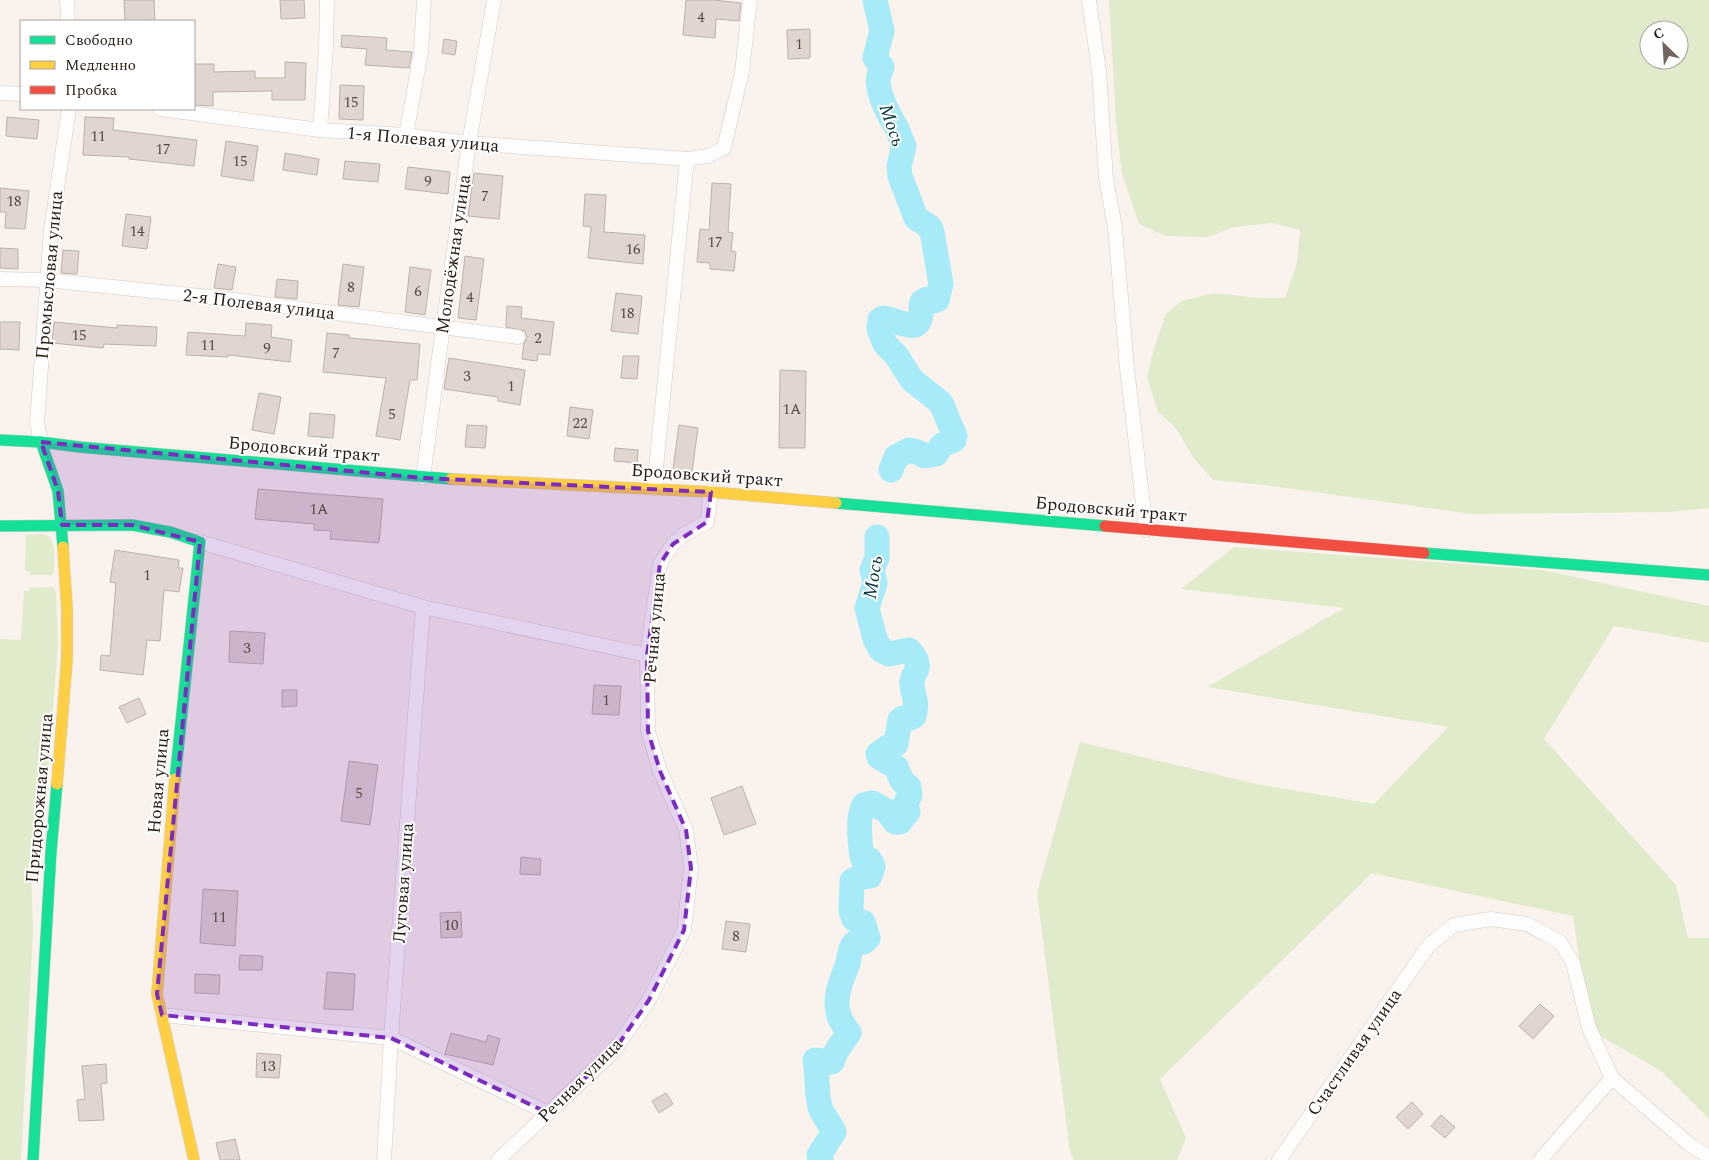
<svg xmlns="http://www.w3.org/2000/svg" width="1709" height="1160" font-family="Spectral,serif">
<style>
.green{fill:#dfebca;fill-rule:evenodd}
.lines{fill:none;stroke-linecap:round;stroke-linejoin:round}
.river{stroke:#a7ebf8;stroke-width:25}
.building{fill:#e0d6cf;stroke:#bab2aa}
.street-casing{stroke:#d4cbc4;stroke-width:15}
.fast-casing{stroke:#d4cbc4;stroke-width:12}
.slow-casing{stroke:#d4cbc4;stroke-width:12}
.jam-casing{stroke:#d4cbc4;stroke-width:12}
.street{stroke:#fefdfc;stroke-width:14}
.fast{stroke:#16e098;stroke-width:11}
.slow{stroke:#ffcf43;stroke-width:11}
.jam{stroke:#f24e42;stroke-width:11}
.marked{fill:#7b2cbf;fill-opacity:0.2;stroke:#7b2cbf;stroke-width:4;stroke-dasharray:10 6;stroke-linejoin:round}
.labels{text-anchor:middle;stroke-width:4;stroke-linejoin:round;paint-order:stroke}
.number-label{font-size:15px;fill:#554a41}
.street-label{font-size:18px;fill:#271b12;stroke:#fff}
.water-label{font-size:19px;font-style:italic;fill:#04363f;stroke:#fff}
</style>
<rect width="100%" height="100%" fill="#faf3ed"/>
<!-- green -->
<g class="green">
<path d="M1109,0H1709V508L1668,512L1471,514L1264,485L1213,480L1193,457L1175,427L1158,412L1147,377L1154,348L1166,314L1182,301L1214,293L1258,298H1285L1297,263L1300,230L1272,223L1234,227L1207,237L1166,236L1139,224L1122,174L1116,122ZM1649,30H1679V60H1649Z"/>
<path d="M26,535C32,535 40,533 46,535C57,538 54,564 54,573L53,575H30V572L25,570Z"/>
<polygon points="1234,547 1542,570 1709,606 1709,643 1614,626 1544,739 1676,885 1688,938 1709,938 1709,1119 1661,1071 1590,1030 1573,916 1372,873 1160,1079 1186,1138 1177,1160 1074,1160 1070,1152 1037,893 1080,742 1256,784 1374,804 1448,727 1207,687 1344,608 1181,589"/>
<polygon points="51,587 54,587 56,593 58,643 45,812 33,850 31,863 33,932 21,1160 0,1160 0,639 21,640 24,591 29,591 29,588"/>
</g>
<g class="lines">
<!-- river -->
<g class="river">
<path d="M875,0L882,31L875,58L882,67C881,70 880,72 879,75C875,90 889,115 896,127C900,133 900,140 904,146L899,166L900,176L916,218L930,227L932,232L941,284L937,300L934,301L927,299L922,302C920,307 922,314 920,319C916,334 894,318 883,318L880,320L879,329L885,344L896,355L912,380L941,403L955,436L954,440L942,445L936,454L925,456L917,452L909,450L896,457L891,470"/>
<path d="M821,1160L819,1155L834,1132C830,1123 823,1116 820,1107C816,1092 818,1076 815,1060L832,1062L837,1050L849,1033C846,1028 841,1022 839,1016C833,997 842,980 848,963C850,955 849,947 856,942H864L868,938L863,922L854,919L851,911L852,881L858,878L870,876L873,867L870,860L863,859L862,856C860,843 857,817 864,805L872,803L887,811L895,822H900L908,812L906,802L910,795L909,787L902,781L896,767L879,757L878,754L888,747L896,744L900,720L903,718H910L914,716C919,700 911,694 912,681C913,674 919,670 917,663C916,658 913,654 909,650L889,654L881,650L875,639L867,608L875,583L872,570L877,558V537"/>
</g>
</g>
<!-- building -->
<g class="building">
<polygon points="124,0 154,0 155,21 125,21"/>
<polygon points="280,0 304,0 305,18 281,19"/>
<polygon points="686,0 714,0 741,3 739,21 716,19 715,38 683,35"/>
<polygon points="810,29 810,58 788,59 787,30"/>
<polygon points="342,35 387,38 386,50 412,52 409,68 365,65 367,49 341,47"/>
<polygon points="444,39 457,41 455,55 442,53"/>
<polygon points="285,62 306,63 305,100 272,100 272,91 213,92 213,106 194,105 194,64 214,64 214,72 255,71 255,78 285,78"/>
<polygon points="340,85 364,86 363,120 339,119"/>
<polygon points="7,117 39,120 37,139 6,136"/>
<polygon points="85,117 114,118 113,130 197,140 194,166 129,159 129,157 83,155"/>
<polygon points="226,141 258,146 253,181 221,176"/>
<polygon points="285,153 319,159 317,175 283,170"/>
<polygon points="345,161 380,164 378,182 343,179"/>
<polygon points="408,167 450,172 448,194 405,189"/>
<polygon points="474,173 503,176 499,219 468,216"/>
<polygon points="712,183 731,184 728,232 733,233 731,251 736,252 734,271 710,269 710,263 697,262 700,229 709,230"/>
<polygon points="0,188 29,191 25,229 5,228 6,212 0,212"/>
<polygon points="585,194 606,195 604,232 645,235 643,264 588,258 591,227 583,226"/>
<polygon points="126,214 151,217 147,249 122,246"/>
<polygon points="0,248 18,249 18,269 0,268"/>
<polygon points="63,250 79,251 77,274 61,273"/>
<polygon points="465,256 484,259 476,320 458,318"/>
<polygon points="218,264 236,267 232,290 214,288"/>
<polygon points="343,264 364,267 359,307 338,305"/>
<polygon points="410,267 431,270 425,315 405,312"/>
<polygon points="277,279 298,281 297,299 275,297"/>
<polygon points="616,293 642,296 638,334 611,331"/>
<polygon points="507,306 522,307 521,318 554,322 550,355 538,354 537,361 522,359 524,343 527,338 525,331 506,327"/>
<polygon points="0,322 20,322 19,350 0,349"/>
<polygon points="54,322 117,328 117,325 157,327 156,346 104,344 103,348 52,343"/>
<polygon points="246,323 272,325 271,337 292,340 290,362 228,355 228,357 186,355 188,332 245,336"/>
<polygon points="327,333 349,335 349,338 420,344 417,380 410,380 400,440 376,436 386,378 323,372"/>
<polygon points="623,356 639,356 637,379 621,378"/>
<polygon points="449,358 525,370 520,405 498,401 498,397 444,389"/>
<polygon points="780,370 806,371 805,448 779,448"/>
<polygon points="259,393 281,397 274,434 252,430"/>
<polygon points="570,407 593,410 589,439 567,436"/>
<polygon points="310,413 335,415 333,438 308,436"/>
<polygon points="467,425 487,426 485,448 465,447"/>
<polygon points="679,425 698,428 691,479 672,476"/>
<polygon points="615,448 638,450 637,463 614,461"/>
<polygon points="258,489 383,499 379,543 330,539 331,531 314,530 314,524 255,519"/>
<polygon points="115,550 179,560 178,568 183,568 179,592 164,590 160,641 147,640 143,675 100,670 101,655 110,656 116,583 110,582"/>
<polygon points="230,631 265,633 263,664 229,662"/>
<polygon points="594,685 621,686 619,715 592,714"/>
<polygon points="282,690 297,690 297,706 282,707"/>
<polygon points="139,698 146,714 127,723 119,707"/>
<polygon points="349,761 378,765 370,825 341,821"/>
<polygon points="742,786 756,824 724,835 711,798"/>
<polygon points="521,857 541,859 540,875 520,874"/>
<polygon points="203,889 238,891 235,946 200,943"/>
<polygon points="461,912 462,937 441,938 440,913"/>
<polygon points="726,921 750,924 746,952 722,949"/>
<polygon points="240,955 263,956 262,970 239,970"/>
<polygon points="327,972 355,974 353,1010 324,1009"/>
<polygon points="195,974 220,975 219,994 195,993"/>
<polygon points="1540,1004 1554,1016 1533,1039 1519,1026"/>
<polygon points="451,1033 486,1042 488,1035 500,1039 493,1065 445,1054"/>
<polygon points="257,1053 281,1055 279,1078 256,1077"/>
<polygon points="106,1064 107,1083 101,1084 104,1120 79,1121 77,1100 85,1099 82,1066"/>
<polygon points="666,1093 673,1104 659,1113 652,1101"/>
<polygon points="1412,1102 1423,1114 1408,1129 1396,1117"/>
<polygon points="1441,1115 1455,1127 1445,1138 1431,1126"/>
<polygon points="235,1139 240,1160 220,1160 216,1143"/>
</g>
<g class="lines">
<!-- street casing -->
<g class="street-casing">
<g id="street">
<polyline points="67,0 68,21"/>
<polyline points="1089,0 1099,71 1106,179 1115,227 1127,368 1146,530"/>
<polyline points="0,93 21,94"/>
<polyline points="160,109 320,130 406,135 469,143 687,159 708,156 724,148 742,72 750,0"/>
<polyline points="320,130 326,48 327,0"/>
<polyline points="406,135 421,52 424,0"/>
<polyline points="0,279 46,280 219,298 518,337"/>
<polyline points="41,442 37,423 51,229 69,109"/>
<polyline points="423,478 443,327 469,143 494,0"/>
<polyline points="654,488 687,159"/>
<polyline points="200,542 423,607 647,655"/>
<polyline points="162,1015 391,1038 548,1113"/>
<polyline points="384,1160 391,1038 423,607"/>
<polyline points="498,1160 613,1052 649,1000 684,930 691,868 686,830 660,771 648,731 647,655 660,564 673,544 683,535 707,522 711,492"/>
<polyline points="1279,1160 1429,945 1454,925 1491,919 1527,924 1560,942 1573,963 1589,1028 1612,1078 1690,1145 1709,1157"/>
<polyline points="1540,1160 1612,1078"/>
</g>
</g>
<!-- fast casing -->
<g class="fast-casing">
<g id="fast">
<polyline points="0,440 41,442 79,447 451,479"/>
<polyline points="41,442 58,491 63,547"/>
<polyline points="836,503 1105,526"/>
<polyline points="0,526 132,525 170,532 200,542 175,779"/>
<polyline points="1424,553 1709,575"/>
<polyline points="33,1160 51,852 57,784"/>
</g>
</g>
<!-- slow casing -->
<g class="slow-casing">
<g id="slow">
<polyline points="451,479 711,492 836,503"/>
<polyline points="175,779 157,994 194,1160"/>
<polyline points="57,784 67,659 67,609 63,547"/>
</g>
</g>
<!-- jam casing -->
<g class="jam-casing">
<polyline id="jam" points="1105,526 1424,553"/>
</g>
<!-- street -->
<use href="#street" class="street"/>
<!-- fast -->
<use href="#fast" class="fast"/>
<!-- slow -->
<use href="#slow" class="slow"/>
<!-- jam -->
<use href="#jam" class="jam"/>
</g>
<!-- marked area -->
<path class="marked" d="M41,442L423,478L711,492L707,522L673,544L660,564L647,655L648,731L660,771L686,830L691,868L684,930L649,1000L613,1052L548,1113L391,1038L162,1015L157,994L200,542L132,525H62L58,491Z"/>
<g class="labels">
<!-- number labels -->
<g class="number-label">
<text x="701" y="22">4</text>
<text x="799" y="49">1</text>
<text x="351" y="107">15</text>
<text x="98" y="141">11</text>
<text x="163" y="154">17</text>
<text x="240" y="166">15</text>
<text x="428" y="186">9</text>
<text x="485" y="201">7</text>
<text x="14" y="206">18</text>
<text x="137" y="236">14</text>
<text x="715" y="247">17</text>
<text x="633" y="254">16</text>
<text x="351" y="292">8</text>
<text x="418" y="296">6</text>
<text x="470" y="302">4</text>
<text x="627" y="318">18</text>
<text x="79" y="340">15</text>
<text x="538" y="343">2</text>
<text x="208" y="350">11</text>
<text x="267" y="353">9</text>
<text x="336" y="358">7</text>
<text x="467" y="381">3</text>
<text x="511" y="391">1</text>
<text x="792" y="414">1А</text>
<text x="392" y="419">5</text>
<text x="580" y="428">22</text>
<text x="319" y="514">1А</text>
<text x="147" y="580">1</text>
<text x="247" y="653">3</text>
<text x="606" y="705">1</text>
<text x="359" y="798">5</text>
<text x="219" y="922">11</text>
<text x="451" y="930">10</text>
<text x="736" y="941">8</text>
<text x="268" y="1071">13</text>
</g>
<!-- street labels -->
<g class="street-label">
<text transform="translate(423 139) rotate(5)" y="6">1-я Полевая улица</text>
<text transform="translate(453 254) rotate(-82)" y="6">Молодёжная улица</text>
<text transform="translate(49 275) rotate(-85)" y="6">Промысловая улица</text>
<text transform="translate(259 304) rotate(7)" y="6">2-я Полевая улица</text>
<text transform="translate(304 449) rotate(5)" y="6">Бродовский тракт</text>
<text transform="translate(707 475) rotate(4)" y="6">Бродовский тракт</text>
<text transform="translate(1111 509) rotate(5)" y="6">Бродовский тракт</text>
<text transform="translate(654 628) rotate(-85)" y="6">Речная улица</text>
<text transform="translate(158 781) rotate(-85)" y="6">Новая улица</text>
<text transform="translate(39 798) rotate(-85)" y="6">Придорожная улица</text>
<text transform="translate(403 883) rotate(-86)" y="6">Луговая улица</text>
<text transform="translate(1354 1052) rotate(-55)" y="6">Счастливая улица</text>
<text transform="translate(580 1080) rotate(-45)" y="6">Речная улица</text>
</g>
<!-- water labels -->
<g class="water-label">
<text transform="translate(893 125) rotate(71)" y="7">Мось</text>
<text transform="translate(872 577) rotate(-81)" y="7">Мось</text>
</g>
</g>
<!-- legend -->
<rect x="20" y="20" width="175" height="90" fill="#ffffff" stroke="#a9a4a0"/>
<rect x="30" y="36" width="25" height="8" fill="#16e098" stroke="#a9a4a0"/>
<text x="65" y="45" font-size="15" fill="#271b12">Свободно</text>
<rect x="30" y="61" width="25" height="8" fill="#ffcf43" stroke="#a9a4a0"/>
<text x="65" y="70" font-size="15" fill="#271b12">Медленно</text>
<rect x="30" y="86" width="25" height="8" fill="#f24e42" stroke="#a9a4a0"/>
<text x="65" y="95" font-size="15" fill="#271b12">Пробка</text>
<!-- north arrow -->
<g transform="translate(1664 45) rotate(335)"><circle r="24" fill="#ffffff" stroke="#a9a4a0"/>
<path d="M0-4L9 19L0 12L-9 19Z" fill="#71675f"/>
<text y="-8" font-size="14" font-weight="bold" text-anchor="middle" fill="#271b12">С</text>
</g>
</svg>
